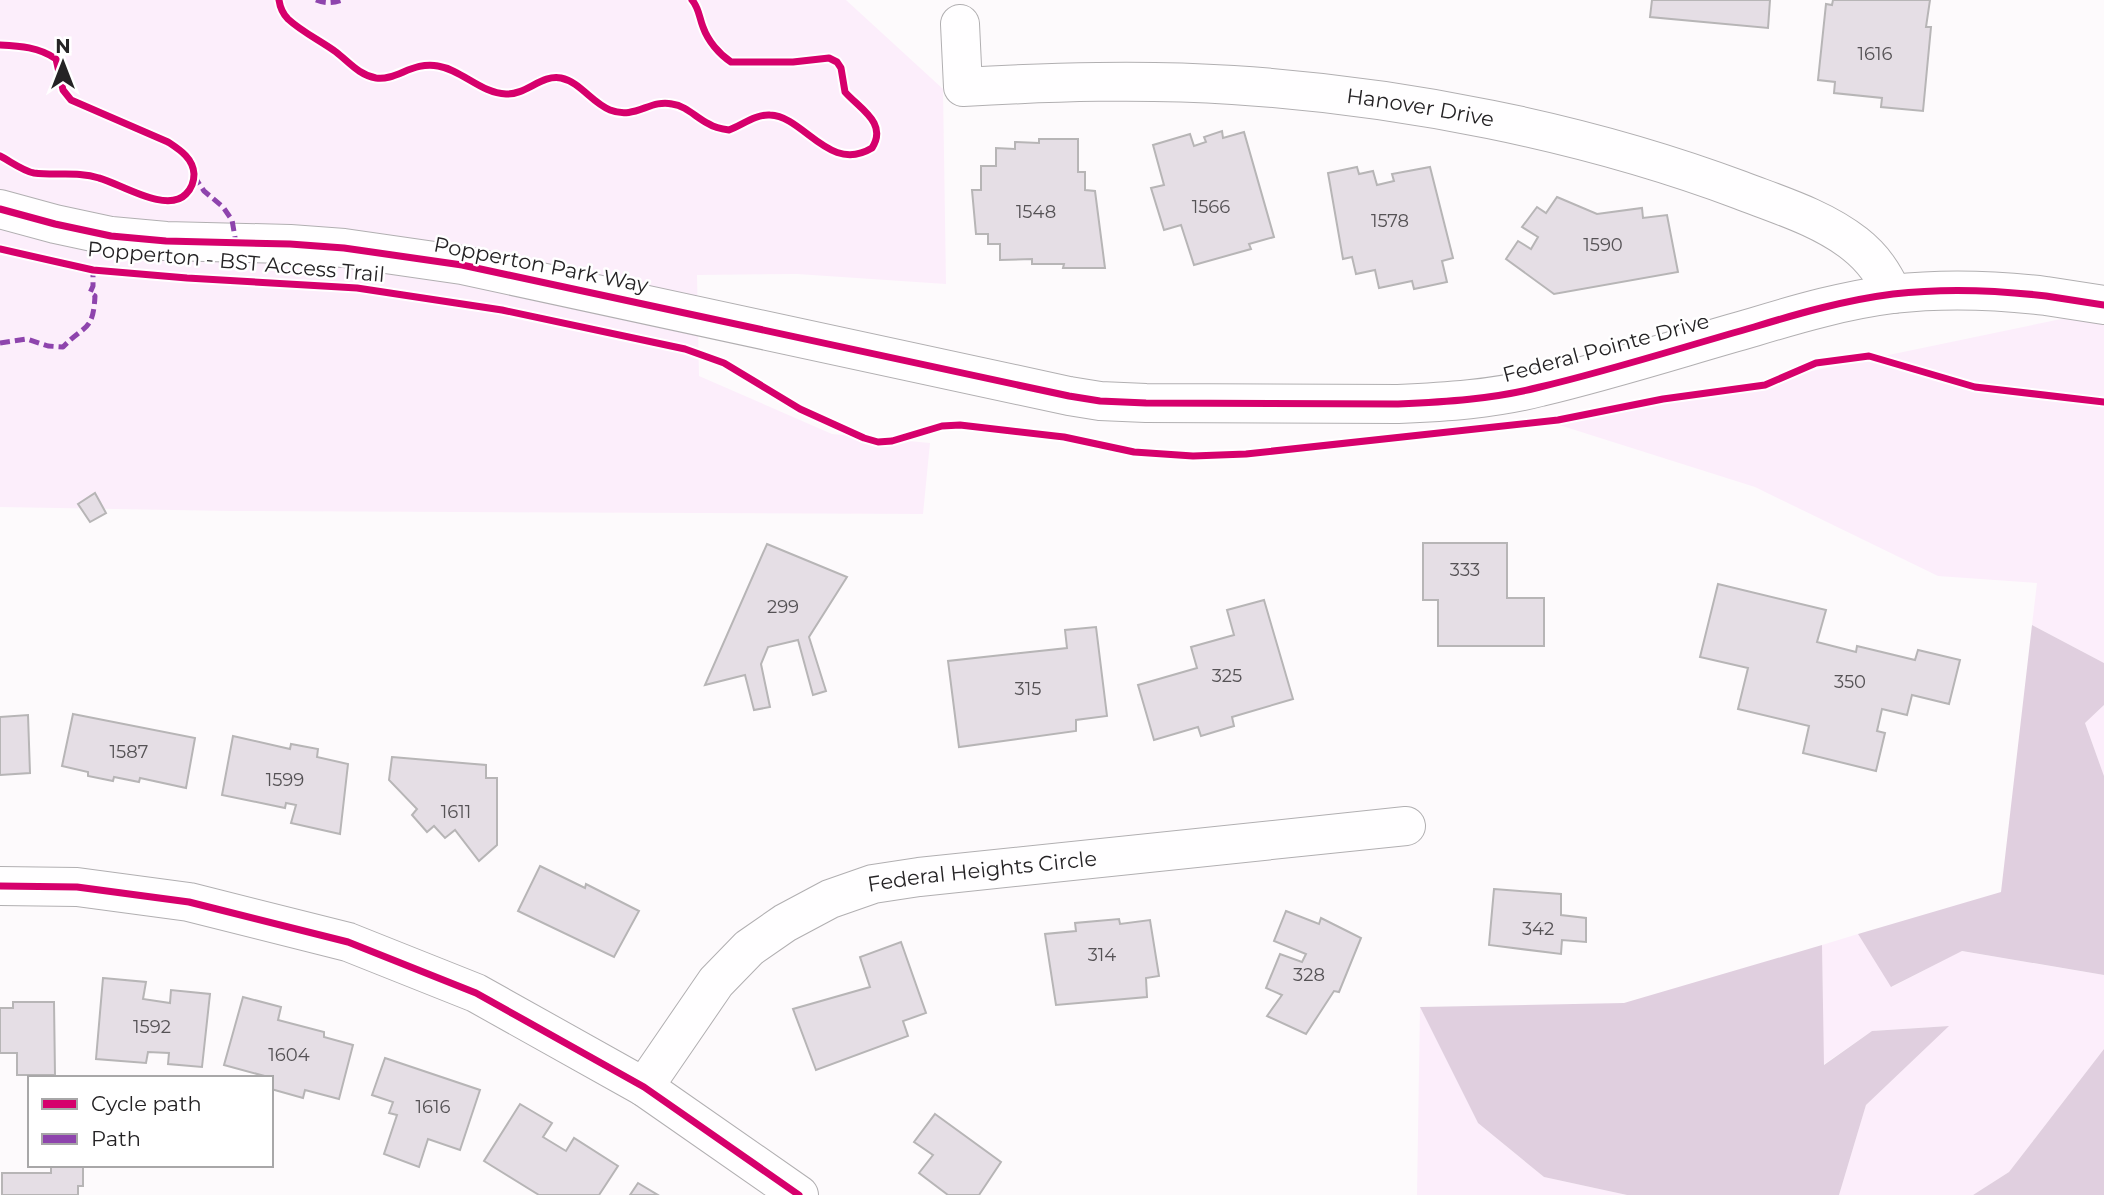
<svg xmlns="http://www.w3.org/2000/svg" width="2104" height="1195" font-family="Montserrat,sans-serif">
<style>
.green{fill:#fceefb}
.forest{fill:#e0cfdf}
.building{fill:#e5dee5;stroke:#b7b5b6;stroke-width:2}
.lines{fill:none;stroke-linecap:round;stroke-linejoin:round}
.minor-casing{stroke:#b1afb1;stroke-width:40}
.minor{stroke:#fffeff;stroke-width:38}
.quiet{stroke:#8e44ad;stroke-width:5;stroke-dasharray:10 5;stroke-linecap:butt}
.cycleway-casing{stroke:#fff;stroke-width:11}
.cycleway{stroke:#d6006c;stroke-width:7}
.labels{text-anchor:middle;stroke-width:5;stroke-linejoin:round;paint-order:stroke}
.number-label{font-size:18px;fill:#555255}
.street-label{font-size:21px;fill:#252325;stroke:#fff}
</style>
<rect width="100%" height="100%" fill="#fdfafc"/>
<!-- green -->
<g class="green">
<polygon points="0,0 846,0 943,89 946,284 797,274 697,275 699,376 832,434 930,443 923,514 231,511 0,507"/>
<polygon points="2071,317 2104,322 2104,663 2032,625 2037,583 1938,576 1755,487 1556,424"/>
<polygon points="2104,705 2104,776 2085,723"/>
<polygon points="1858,934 1892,987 1961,951 2104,975 2104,1049 2009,1172 1973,1195 1839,1195 1866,1105 1948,1026 1872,1031 1823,1065 1822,945"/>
<polygon points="1420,1007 1478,1123 1544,1177 1627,1195 1417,1195"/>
</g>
<!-- forest -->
<g class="forest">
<polygon points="2032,625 2104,663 2104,705 2085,723 2104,776 2104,975 1962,951 1891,987 1858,934 2001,892"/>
<polygon points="1822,945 1824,1065 1872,1031 1949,1026 1866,1105 1839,1195 1627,1195 1544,1177 1478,1123 1420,1007 1624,1003"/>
<polygon points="2104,1049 2104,1195 1973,1195 2009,1172"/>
</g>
<!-- building -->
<g class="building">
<polygon points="1652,0 1770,0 1768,28 1650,17"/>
<polygon points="1833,0 1930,0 1926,27 1931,27 1923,111 1881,107 1882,98 1834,93 1835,82 1818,80 1826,4 1832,5"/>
<polygon points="1222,131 1223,138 1244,132 1274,237 1249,244 1251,249 1194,265 1181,225 1164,230 1151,188 1164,185 1153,145 1190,134 1194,146 1206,142 1204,137"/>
<polygon points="1039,139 1078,139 1078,172 1085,172 1085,190 1095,191 1105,268 1063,268 1064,264 1032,264 1032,259 1000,260 1000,244 988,244 988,234 976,234 972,190 981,190 981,166 996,166 996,148 1015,149 1015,142 1039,143"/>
<polygon points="1357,167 1359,174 1373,171 1377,185 1394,181 1392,174 1430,167 1453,258 1442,261 1447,282 1414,289 1412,281 1379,288 1375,270 1356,274 1352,257 1343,259 1328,173"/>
<polygon points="1557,197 1597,214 1642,208 1643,218 1667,215 1678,272 1554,294 1506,259 1518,241 1531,249 1538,237 1522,227 1537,207 1546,213"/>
<polygon points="95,493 106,513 90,522 78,504"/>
<polygon points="1423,543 1507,543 1507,598 1544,598 1544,646 1438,646 1438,600 1423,600"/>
<polygon points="767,544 847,577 809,637 826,691 813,695 798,640 768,647 761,664 770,707 754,710 745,675 705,685"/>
<polygon points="1718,584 1826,610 1817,642 1856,652 1857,646 1915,660 1918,650 1960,660 1949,704 1912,695 1907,715 1882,709 1877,731 1885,733 1876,771 1803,753 1809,726 1738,709 1748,668 1700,657"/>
<polygon points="1264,600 1293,699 1232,717 1234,726 1201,736 1198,727 1154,740 1138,685 1197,668 1191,647 1234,635 1227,610"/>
<polygon points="1096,627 1107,716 1076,720 1076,731 959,747 948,661 1067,648 1065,630"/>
<polygon points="73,714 195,738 186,788 140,778 139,782 114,777 113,781 88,776 88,772 62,766"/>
<polygon points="28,715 30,773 0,775 0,717"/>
<polygon points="233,736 290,749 291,744 318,749 317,757 348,764 340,834 291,823 296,805 286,803 285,808 222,795"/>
<polygon points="392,757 486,765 486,778 497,778 497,845 479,861 455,830 445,838 434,826 427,832 412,815 417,809 389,780"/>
<polygon points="540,866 585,888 586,884 639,911 614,957 518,911"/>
<polygon points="1494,889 1561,894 1561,915 1586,918 1586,942 1562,940 1561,954 1489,945"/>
<polygon points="1286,911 1319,924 1321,918 1361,938 1339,992 1334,991 1306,1034 1267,1016 1282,995 1266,988 1280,954 1302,962 1306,954 1274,941"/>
<polygon points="1119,919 1120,924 1150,920 1159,976 1146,978 1147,997 1056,1005 1045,934 1076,931 1075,923"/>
<polygon points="901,942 926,1013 903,1021 908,1036 816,1070 793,1009 870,987 860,957"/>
<polygon points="103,978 146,982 143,999 170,1003 171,990 210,994 202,1067 168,1064 169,1053 148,1052 146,1063 96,1059"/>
<polygon points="243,997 281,1007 278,1020 324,1032 324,1037 353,1045 339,1099 305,1090 303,1098 271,1089 272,1078 224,1065"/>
<polygon points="13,1002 54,1002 55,1075 17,1075 17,1053 0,1053 0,1008 13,1008"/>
<polygon points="385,1058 480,1090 460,1150 428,1139 419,1167 384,1154 397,1115 389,1113 393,1102 372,1095"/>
<polygon points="520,1104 552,1123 543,1137 566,1151 574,1138 618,1166 599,1195 539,1195 484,1161"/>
<polygon points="935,1114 1001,1162 979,1195 948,1195 919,1173 933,1155 914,1142"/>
<polygon points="51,1165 83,1165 83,1186 78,1186 78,1195 2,1195 2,1173 51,1173"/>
<polygon points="638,1183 658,1195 630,1195"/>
</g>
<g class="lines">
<!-- minor casing -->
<g class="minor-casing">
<g id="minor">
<path id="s1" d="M960,24L963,87C1053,82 1143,79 1233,85C1402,96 1582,131 1740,190C1779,205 1822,218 1855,244C1874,259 1883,274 1893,294"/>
<path d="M0,209L55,224L111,236L166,241L290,244L344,248L462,265L1069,396L1100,401L1146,403L1398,404C1445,402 1494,399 1540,387C1612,370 1683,347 1754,327C1800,313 1846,300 1893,294C1944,288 1996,290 2046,296C2066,299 2085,302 2104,305"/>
<polyline points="0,886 77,887 189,902 348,942 476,993 644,1087 799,1195"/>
<path id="s2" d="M644,1087L716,982L749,948L785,923L830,899L873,884L919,877L1406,826"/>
</g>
</g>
<!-- minor -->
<use href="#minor" class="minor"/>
<!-- quiet -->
<g class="quiet">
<path d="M316,0C326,4 333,3 342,0"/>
<polyline points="194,176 204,191 223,207 232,220 236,243"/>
<path d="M0,343L27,339L48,346L63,347C85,324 93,332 95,296L90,293L93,286V270"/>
</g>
<!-- cycleway casing -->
<g class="cycleway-casing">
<g id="cycleway">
<path d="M279,0C280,7 283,14 288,19C302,32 321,41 336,52C349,62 359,75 376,78C396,81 413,61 438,66C462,70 481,93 506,94C526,95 542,74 561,78C580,82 592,103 610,110C635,120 650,99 672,104C687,106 696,118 709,124C715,128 722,129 729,130C742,125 756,114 770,115C804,116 829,174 872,148C888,123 860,109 845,92L841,68L837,62L829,58L793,62H731C719,54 708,41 703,27C699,17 699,8 692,0"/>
<path d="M0,45C20,46 39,47 56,59L63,90L71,100L168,142C180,150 193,158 194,174C194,182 191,189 186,194C167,214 121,184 99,178C78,171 56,176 34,173C23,171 10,161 0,156"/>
<path d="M0,209L55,224L111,236L166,241L290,244L344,248L462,265L1069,396L1100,401L1146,403L1398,404C1445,402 1494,399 1540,387C1612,370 1683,347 1754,327C1800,313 1846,300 1893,294C1944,288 1996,290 2046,296C2066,299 2085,302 2104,305"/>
<polyline points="0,249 93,270 187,278 357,288 502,310 685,349 724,363 800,409 864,438 878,442 892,441 942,426 960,425 1064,437 1134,452 1193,456 1246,454 1558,420 1663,399 1765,385 1816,363 1869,356 1975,387 2104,402"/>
<polyline points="0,886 77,887 189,902 348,942 476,993 644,1087 799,1195"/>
</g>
</g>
<!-- cycleway -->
<use href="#cycleway" class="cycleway"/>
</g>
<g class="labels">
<!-- number labels -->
<g class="number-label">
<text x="1875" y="60">1616</text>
<text x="1211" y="213">1566</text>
<text x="1036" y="218">1548</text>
<text x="1390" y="227">1578</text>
<text x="1603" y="251">1590</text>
<text x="1465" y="576">333</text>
<text x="783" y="613">299</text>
<text x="1227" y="682">325</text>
<text x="1850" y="688">350</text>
<text x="1028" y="695">315</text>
<text x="129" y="758">1587</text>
<text x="285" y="786">1599</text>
<text x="456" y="818">1611</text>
<text x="1538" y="935">342</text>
<text x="1102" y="961">314</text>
<text x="1309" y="981">328</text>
<text x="152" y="1033">1592</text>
<text x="289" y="1061">1604</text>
<text x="433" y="1113">1616</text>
</g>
<!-- street labels -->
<g class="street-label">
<text dy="7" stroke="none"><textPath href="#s1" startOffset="522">Hanover Drive</textPath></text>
<text transform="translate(236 262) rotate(5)" y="7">Popperton - BST Access Trail</text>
<text transform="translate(541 265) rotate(11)" y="7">Popperton Park Way</text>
<text transform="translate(1606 348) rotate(-15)" y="7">Federal Pointe Drive</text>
<text dy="7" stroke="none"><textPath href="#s2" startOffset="425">Federal Heights Circle</textPath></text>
</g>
</g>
<!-- legend -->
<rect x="28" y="1076" width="245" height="91" fill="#ffffff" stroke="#a8a7a8" stroke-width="2"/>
<rect x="42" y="1099" width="35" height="10" fill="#d6006c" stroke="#a8a7a8" stroke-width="2"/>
<text x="91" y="1111" font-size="21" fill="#252325">Cycle path</text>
<rect x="42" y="1134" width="35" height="10" fill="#8e44ad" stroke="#a8a7a8" stroke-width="2"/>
<text x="91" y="1146" font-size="21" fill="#252325">Path</text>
<!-- north arrow -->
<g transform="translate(63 63)" stroke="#ffffff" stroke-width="5" paint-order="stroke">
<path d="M0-5L12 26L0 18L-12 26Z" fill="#252325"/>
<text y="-10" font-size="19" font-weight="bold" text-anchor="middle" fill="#252325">N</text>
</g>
</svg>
